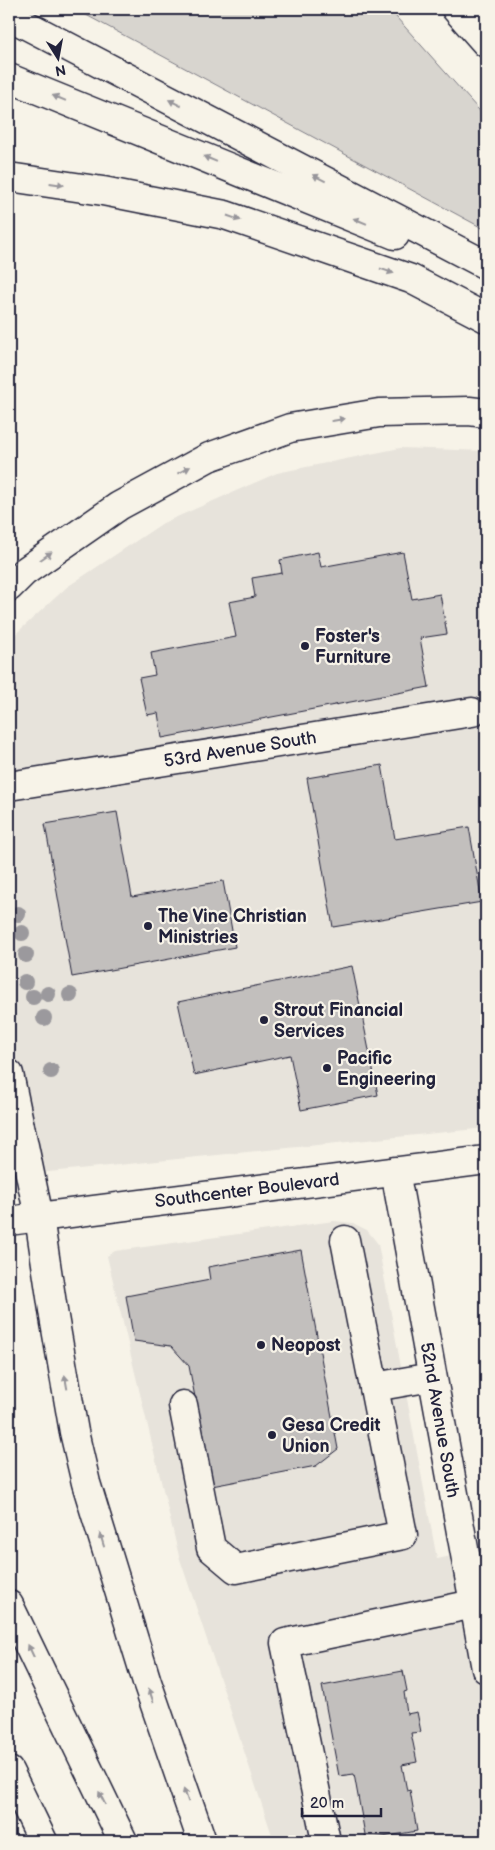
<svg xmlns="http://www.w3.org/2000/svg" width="495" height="1850" font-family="'Balsamiq Sans',sans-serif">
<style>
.built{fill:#e7e3db}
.green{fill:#d8d5cf;stroke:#7d7c85}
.building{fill:#c2bfbd;stroke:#22223b}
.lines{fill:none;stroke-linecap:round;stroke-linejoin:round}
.minor-casing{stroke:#22223b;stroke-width:31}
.major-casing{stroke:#22223b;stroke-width:31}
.highway-casing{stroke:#22223b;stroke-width:31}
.minor{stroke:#f7f3e8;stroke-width:28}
.major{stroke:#f7f3e8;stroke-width:28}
.highway{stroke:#f7f3e8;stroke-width:28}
.tree{fill:#9b999d}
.oneway{fill:#97959a}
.poi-dot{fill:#22223b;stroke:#f7f3e8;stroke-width:2}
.labels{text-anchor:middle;stroke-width:4.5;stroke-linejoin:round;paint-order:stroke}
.poi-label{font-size:18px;font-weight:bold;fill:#22223b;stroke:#f7f3e8;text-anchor:start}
.street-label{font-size:18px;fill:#22223b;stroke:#f7f3e8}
</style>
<rect width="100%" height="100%" fill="#f7f3e8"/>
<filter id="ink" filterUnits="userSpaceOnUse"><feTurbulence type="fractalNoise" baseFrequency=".02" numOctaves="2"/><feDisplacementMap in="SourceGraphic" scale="10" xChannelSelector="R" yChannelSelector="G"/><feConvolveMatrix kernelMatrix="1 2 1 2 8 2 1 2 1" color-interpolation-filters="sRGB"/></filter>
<g filter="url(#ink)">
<!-- built -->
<g class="built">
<polygon points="400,448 486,451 486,1128 9,1176 9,640 67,587 163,523 277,473"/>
<polygon points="334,1221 353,1223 367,1230 378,1244 437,1559 486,1549 486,1841 274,1841 179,1556 107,1256 115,1251"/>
</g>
<!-- green -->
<polygon class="green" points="75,9 389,9 486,118 486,230"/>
<!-- building -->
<g class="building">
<polygon points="318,552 321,567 403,552 412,599 440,594 447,634 420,638 429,687 162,738 158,713 147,715 139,678 155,675 151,653 236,637 229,602 255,597 252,578 282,573 280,560"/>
<polygon points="382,765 395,839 469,827 482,902 333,927 307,778"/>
<polygon points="117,812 132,897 223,881 235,947 72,977 45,824"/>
<polygon points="352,966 378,1095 301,1110 290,1055 194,1075 178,1002"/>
<polygon points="301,1250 338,1449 316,1466 212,1486 189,1366 171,1346 134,1341 126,1296 210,1280 208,1267"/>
<polygon points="403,1671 407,1691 404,1692 407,1714 417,1712 421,1732 411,1733 417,1762 402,1765 407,1791 410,1790 417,1831 366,1840 354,1774 339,1776 322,1686"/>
</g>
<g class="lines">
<!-- minor casing -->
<g class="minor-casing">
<g id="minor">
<polyline points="9,786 472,712"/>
<polyline points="9,1074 39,1217 486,1160"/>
<polyline points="395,1171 486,1669"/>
<polyline points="374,1387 432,1377"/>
<polyline points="183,1405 211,1548 236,1569 403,1535 345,1240"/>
<polyline points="326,1841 285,1643 474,1604"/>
</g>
</g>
<!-- major casing -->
<g class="major-casing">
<g id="major">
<polyline points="456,9 486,43"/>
<polyline points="9,1221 39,1217"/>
</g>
</g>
<!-- highway casing -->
<g class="highway-casing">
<g id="highway">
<polyline points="470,9 486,21"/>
<polyline points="9,16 486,265"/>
<polyline points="9,78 395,235"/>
<polyline points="9,177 103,191 225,215 411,279 486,318"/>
<polyline points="9,587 24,572 119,506 209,457 290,428 379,413 469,411 486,413"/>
<polyline points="39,1217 54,1317 74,1432 86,1483 147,1682 202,1841"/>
<polyline points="9,1605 123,1841"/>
<polyline points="9,1771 43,1841"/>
</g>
</g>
<!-- minor -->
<use href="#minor" class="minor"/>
<!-- major -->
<use href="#major" class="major"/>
<!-- highway -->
<use href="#highway" class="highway"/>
</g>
<!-- trees -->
<g class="tree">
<circle cx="18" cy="914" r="8"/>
<circle cx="22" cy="933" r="8"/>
<circle cx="26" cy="955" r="8"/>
<circle cx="25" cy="982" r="8"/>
<circle cx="48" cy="994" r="8"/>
<circle cx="70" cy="995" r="8"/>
<circle cx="33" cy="997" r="8"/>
<circle cx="44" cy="1018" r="8"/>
<circle cx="51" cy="1071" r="8"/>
</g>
<!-- one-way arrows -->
<defs><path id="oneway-solid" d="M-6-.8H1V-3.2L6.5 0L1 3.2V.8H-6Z" transform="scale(1.25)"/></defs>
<g class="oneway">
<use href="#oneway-solid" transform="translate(59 98) rotate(-158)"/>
<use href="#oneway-solid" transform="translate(175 103) rotate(-153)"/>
<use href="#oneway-solid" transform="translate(210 159) rotate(-158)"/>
<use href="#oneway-solid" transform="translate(319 178) rotate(-153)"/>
<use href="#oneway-solid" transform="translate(57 184) rotate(8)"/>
<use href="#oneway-solid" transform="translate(234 218) rotate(19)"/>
<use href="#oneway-solid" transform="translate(360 221) rotate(-158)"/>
<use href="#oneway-solid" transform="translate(387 271) rotate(19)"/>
<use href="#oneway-solid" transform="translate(338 420) rotate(-10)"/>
<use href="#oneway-solid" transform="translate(184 470) rotate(-28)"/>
<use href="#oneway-solid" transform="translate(46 556) rotate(-35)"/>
<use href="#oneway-solid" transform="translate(66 1382) rotate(-100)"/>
<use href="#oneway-solid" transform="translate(102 1540) rotate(-107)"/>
<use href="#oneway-solid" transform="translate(31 1651) rotate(-115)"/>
<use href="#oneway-solid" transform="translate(151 1695) rotate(-109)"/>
<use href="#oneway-solid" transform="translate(186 1795) rotate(-109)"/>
<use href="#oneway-solid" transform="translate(102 1798) rotate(-116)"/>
</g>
</g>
<!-- markers -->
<g class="poi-dot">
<circle cx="305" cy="646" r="5"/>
<circle cx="148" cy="926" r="5"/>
<circle cx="264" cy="1020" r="5"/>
<circle cx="327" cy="1068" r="5"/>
<circle cx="261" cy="1345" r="5"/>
<circle cx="272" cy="1435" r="5"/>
</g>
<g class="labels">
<!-- poi labels -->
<g class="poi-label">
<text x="315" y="642">Foster's<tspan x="315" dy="21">Furniture</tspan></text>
<text x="158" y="922">The Vine Christian<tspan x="158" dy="21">Ministries</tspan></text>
<text x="274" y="1016">Strout Financial<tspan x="274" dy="21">Services</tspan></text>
<text x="337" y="1064">Pacific<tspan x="337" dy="21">Engineering</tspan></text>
<text x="271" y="1351">Neopost</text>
<text x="282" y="1431">Gesa Credit<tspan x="282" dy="21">Union</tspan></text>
</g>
<!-- street labels -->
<g class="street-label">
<text transform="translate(240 749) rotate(-9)" y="6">53rd Avenue South</text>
<text transform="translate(247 1190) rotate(-7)" y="6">Southcenter Boulevard</text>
<text transform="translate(440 1420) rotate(80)" y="6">52nd Avenue South</text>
</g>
</g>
<!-- margin -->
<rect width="495" height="1850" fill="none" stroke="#f7f3e8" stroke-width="30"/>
<rect x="15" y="15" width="465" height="1820" fill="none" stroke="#22223b" stroke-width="2" filter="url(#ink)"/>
<!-- north arrow -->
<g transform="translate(58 58) rotate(169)" stroke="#f7f3e8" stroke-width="4" paint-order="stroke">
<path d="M0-4L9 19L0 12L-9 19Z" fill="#22223b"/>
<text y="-8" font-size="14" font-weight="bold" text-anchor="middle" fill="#22223b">N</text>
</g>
<!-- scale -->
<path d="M302 1808v8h79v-8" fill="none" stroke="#22223b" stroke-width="2.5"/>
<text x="310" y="1808" font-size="15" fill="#22223b" stroke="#f7f3e8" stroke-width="4" paint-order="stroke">20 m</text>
</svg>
